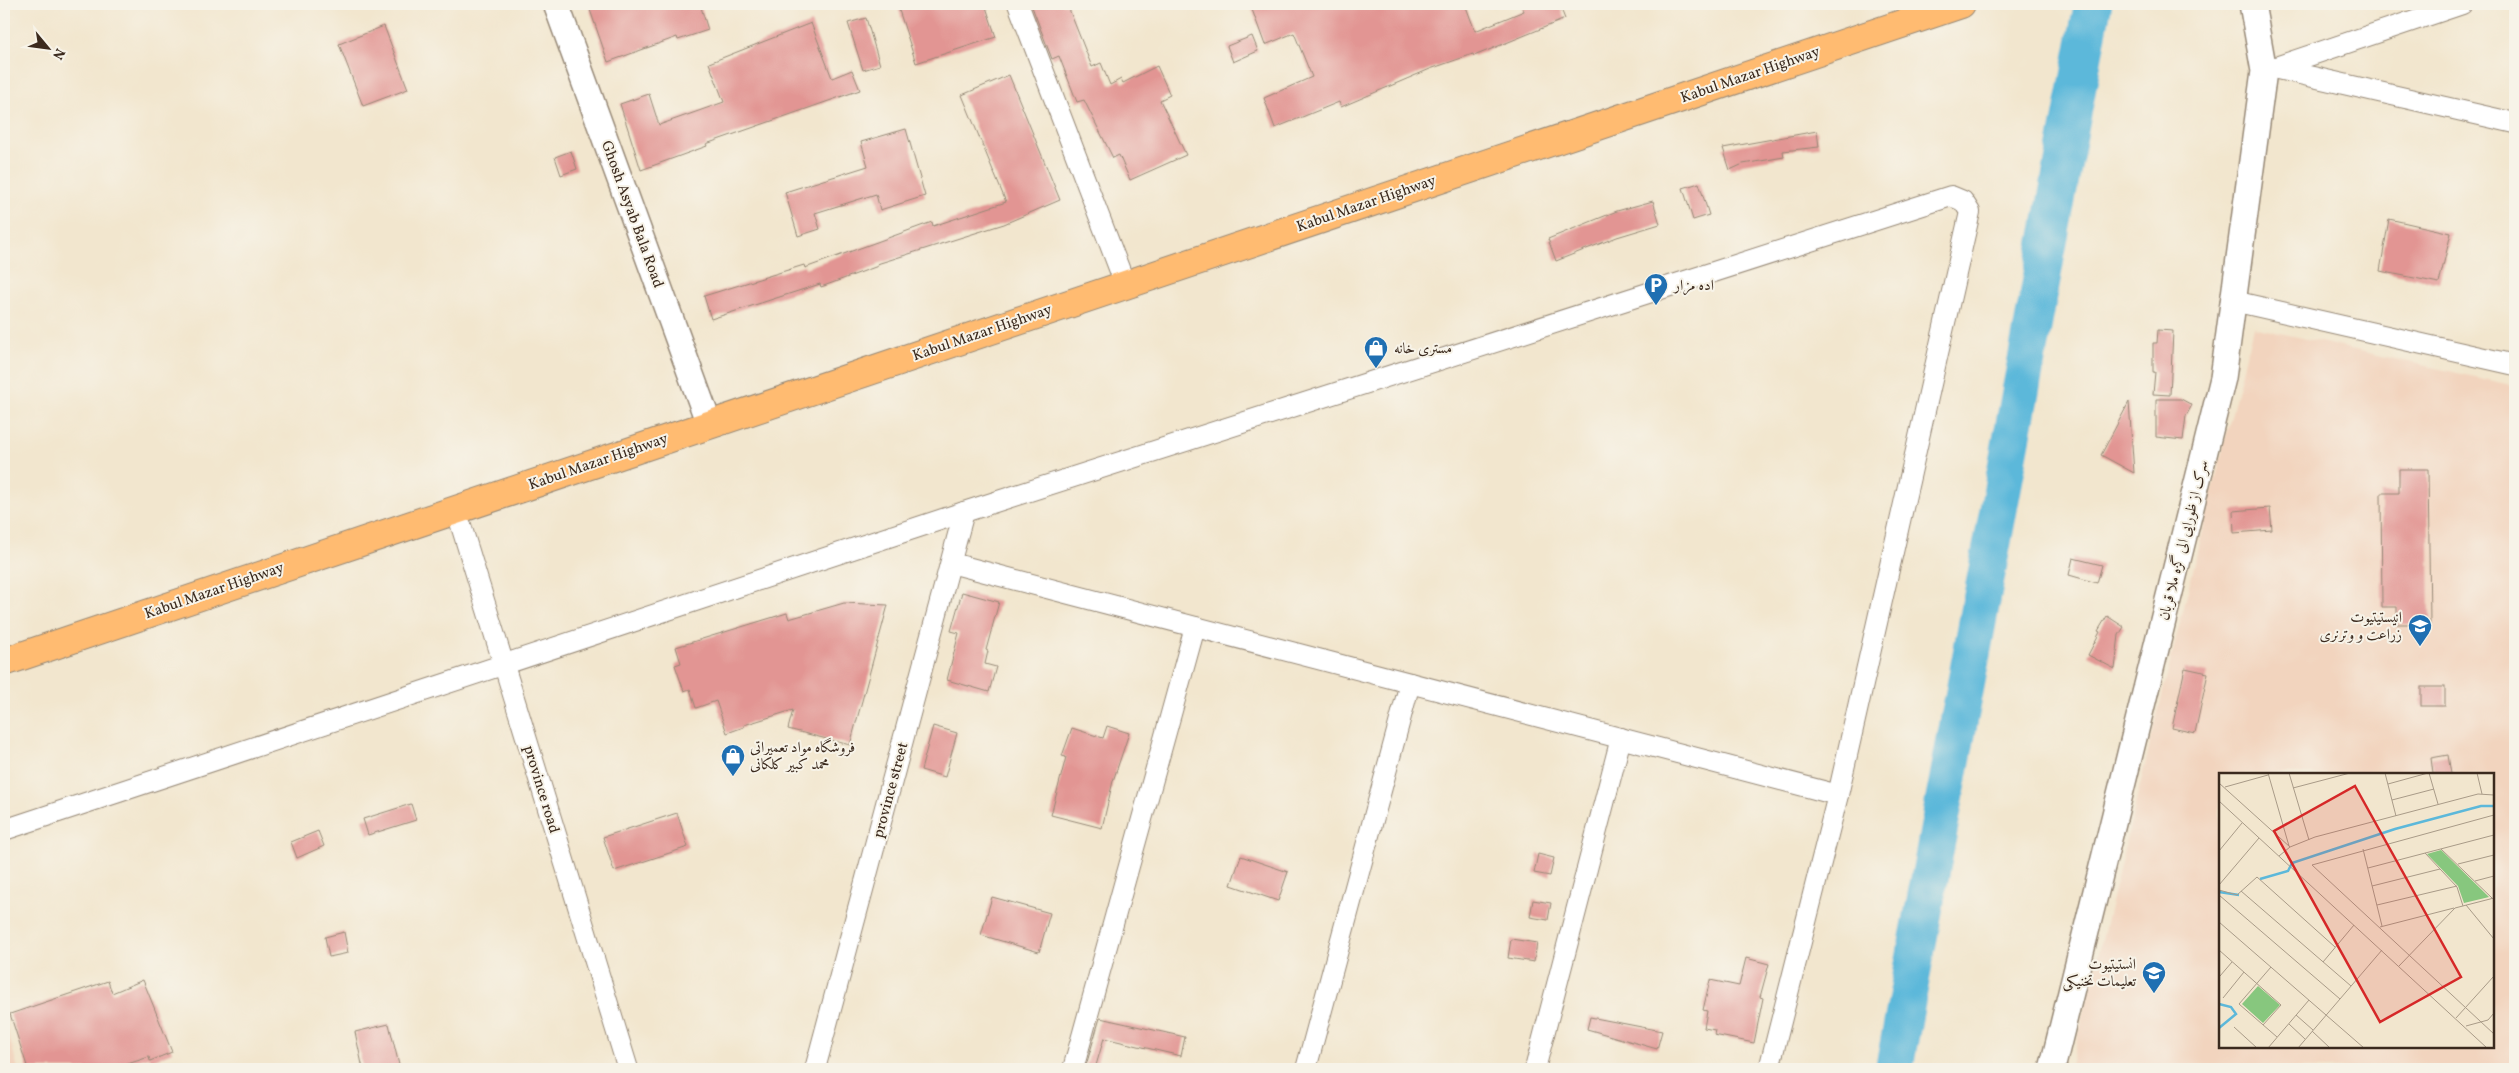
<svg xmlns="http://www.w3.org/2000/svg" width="2519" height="1073" font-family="Vollkorn,Amiri,serif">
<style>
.built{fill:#f2d4be;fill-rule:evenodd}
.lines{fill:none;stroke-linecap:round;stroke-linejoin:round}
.river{stroke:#5cb8da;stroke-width:38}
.building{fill:#e29593}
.minor-casing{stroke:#968876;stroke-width:22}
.tertiary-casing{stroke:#968876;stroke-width:28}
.trunk-casing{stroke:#968876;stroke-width:30}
.minor{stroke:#fff;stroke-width:20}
.tertiary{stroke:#fff;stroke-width:25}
.trunk{stroke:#ffbb71;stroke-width:28}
.labels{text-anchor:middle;stroke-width:4;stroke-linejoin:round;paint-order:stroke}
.street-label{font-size:15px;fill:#3b2a1e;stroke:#f7f3e8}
.poi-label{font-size:15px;fill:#3b2a1e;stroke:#f7f3e8;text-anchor:start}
.inset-river{fill:none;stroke:#5cb8da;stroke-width:2.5}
.inset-road{fill:none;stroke:#a99b88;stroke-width:1}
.view{fill:#d62828;fill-opacity:0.15;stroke:#d62828;stroke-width:2.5}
.inset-edge{fill:none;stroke:#3b2a1e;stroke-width:2.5}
</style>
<rect width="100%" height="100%" fill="#f7f3e8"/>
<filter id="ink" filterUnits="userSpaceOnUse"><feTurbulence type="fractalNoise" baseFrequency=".02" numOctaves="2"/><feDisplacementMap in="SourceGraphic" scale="10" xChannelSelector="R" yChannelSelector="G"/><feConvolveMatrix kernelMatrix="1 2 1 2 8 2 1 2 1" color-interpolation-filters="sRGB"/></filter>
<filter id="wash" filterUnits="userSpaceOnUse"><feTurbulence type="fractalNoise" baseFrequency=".0096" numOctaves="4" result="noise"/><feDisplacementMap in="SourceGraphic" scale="20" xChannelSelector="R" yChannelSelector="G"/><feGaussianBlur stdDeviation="1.12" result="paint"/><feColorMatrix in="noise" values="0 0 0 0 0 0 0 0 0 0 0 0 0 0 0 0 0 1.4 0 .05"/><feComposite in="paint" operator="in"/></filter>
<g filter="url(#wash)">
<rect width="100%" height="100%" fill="#f2e6ce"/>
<!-- built -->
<g class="built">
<path d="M2253,327L2515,386V1069H2070ZM2220,774H2493V1047H2220Z"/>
<polygon points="4,1017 18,1069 4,1069"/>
</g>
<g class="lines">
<!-- river -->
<polyline class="river" points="1894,1069 2093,4"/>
</g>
<g id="blocks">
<!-- building -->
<g class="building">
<polygon points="588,4 700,4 708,30 678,40 677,37 608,62"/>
<polygon points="897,4 985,4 996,37 916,63"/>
<polygon points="1031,4 1067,4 1092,67 1101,63 1110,85 1121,79 1123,83 1157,66 1170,95 1160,100 1186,155 1130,180 1119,155 1113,158 1084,100 1077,102 1059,56 1052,59"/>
<polygon points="1250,4 1465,4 1475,31 1524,11 1522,7 1532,4 1559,4 1565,19 1474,56 1473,54 1430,69 1341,107 1339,102 1275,128 1264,98 1312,77 1294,33 1265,45"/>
<polygon points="866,18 880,65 863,70 848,23"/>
<polygon points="811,23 832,78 852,70 860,90 706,144 707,146 641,170 620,104 649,94 659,125 724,102 709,63"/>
<polygon points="384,26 408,89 363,106 339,44"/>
<polygon points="1252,36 1258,51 1233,62 1227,46"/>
<polygon points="1009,75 1060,200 1004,224 877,264 878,266 821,287 820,284 711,319 704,296 804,265 805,268 932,222 933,226 1006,202 962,95"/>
<polygon points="906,129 925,196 880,210 876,194 815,213 820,229 798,236 785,192 868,166 861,142"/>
<polygon points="1817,131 1819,147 1783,151 1784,157 1743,164 1730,170 1723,148"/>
<polygon points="571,151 577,169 561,175 555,157"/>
<polygon points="1699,183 1709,215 1693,220 1683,188"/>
<polygon points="1653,201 1660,224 1617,237 1556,261 1548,239 1617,211"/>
<polygon points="2389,219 2451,233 2439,283 2380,271"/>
<polygon points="2158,330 2173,331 2170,395 2153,394 2155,372 2153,372 2153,343 2157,343"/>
<polygon points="2156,399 2181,399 2192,405 2186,416 2183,440 2156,437"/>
<polygon points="2129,402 2134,473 2101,455"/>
<polygon points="2399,469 2428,469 2430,624 2397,624 2397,607 2382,607 2381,493 2399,493"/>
<polygon points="2270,508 2272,530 2234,533 2233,511"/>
<polygon points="2073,558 2102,565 2097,583 2069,575"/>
<polygon points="962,592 999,602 986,650 988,651 985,664 996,667 989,692 947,680 959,633 951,631"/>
<polygon points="844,603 888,605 850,745 788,729 793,710 744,725 744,727 727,733 716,701 696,708 690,689 684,691 675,665 681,663 676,647 787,613 789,619"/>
<polygon points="2107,616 2124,627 2119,635 2115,669 2088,655 2100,632 2098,631"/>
<polygon points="2185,668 2208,673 2195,733 2172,728"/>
<rect x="2421" y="687" width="24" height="19"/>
<polygon points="933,726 957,733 945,777 921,770"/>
<polygon points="1107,726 1129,733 1113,781 1102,828 1051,815 1066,757 1062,756 1072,728 1103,738"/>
<polygon points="2448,755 2451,774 2433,774 2431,758"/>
<polygon points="411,804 416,820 368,835 363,819"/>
<polygon points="677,813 688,847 614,871 603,837"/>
<polygon points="318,831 324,846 297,858 291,842"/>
<polygon points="1538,854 1554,858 1550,876 1534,873"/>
<polygon points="1241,856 1288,872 1278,901 1231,885"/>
<polygon points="992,897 1050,913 1039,952 981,935"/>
<polygon points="1533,900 1551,903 1548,920 1530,917"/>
<polygon points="344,932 348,953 329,957 325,937"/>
<polygon points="1511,939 1537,943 1534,962 1508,958"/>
<polygon points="1746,958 1769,964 1760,997 1763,998 1754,1043 1714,1035 1715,1030 1704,1028 1707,1011 1703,1010 1710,980 1739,986"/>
<polygon points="143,980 172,1052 150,1061 149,1057 112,1069 28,1069 10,1014 108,981 112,993"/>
<polygon points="1590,1017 1662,1031 1657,1049 1587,1029"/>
<polygon points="1100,1018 1185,1037 1181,1056 1104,1038 1095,1069 1085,1069"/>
<polygon points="389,1024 400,1069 363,1069 355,1032"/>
</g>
</g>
</g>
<g filter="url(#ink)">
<use href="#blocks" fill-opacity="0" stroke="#968876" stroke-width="1"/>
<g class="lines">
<!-- minor casing -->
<g class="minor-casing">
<g id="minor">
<polyline points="1018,4 1125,284"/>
<polyline points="2273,68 2515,123"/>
<polyline points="2273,68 2462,4"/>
<polyline points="2233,301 2515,365"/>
<polyline points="456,509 628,1069"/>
<polyline points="951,563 1838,795"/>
<polyline points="4,830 964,512 1951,196 1963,201 1970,212 1838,795 1769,1069"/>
<polyline points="815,1069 964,512"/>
<polyline points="1073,1069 1195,627"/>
<polyline points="1306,1069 1410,683"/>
<polyline points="1535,1069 1621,738"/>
</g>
</g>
<!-- tertiary casing -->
<g class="tertiary-casing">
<g id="tertiary">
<polyline points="556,4 709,424"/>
<polyline points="2052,1069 2223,378 2264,71 2252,4"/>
</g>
</g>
<!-- trunk casing -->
<g class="trunk-casing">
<polyline id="trunk" points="4,662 1961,4"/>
</g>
<!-- minor -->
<use href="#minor" class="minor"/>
<!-- tertiary -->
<use href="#tertiary" class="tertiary"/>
<!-- trunk -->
<use href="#trunk" class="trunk"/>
</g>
</g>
<!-- icons -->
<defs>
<g id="parking-pin" transform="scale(1.25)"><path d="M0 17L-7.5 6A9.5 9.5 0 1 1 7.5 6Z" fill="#1f6fb2" stroke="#f7f3e8"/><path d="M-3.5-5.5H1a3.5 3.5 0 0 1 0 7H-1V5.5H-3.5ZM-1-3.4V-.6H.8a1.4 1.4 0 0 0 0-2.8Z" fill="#fff"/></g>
<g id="shop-pin" transform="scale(1.25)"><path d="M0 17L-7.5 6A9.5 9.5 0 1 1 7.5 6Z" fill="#1f6fb2" stroke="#f7f3e8"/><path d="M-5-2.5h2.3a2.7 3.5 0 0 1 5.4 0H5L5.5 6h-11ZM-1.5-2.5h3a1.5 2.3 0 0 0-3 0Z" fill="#fff"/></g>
<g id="university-pin" transform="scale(1.25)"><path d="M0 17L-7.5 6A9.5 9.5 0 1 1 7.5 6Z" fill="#1f6fb2" stroke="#f7f3e8"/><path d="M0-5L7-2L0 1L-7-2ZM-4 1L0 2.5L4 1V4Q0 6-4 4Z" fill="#fff"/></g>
</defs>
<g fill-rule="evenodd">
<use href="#parking-pin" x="1656" y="285"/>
<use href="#shop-pin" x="1376" y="348"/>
<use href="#university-pin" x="2420" y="626"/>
<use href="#shop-pin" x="733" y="756"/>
<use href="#university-pin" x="2154" y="973"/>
</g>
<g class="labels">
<!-- street labels -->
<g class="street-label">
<text transform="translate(1750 74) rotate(-19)" y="5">Kabul Mazar Highway</text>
<text transform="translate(1366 203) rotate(-19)" y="5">Kabul Mazar Highway</text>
<text transform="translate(633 214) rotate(70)" y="5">Ghosh Asyab Bala Road</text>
<text transform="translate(982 332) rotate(-19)" y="5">Kabul Mazar Highway</text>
<text transform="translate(598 461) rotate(-19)" y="5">Kabul Mazar Highway</text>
<text transform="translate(2183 540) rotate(-76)" y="5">سرک از ظورایی الی گزه ملا قربان</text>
<text transform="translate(214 590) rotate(-19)" y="5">Kabul Mazar Highway</text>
<text transform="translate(542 789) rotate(73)" y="5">province road</text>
<text transform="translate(890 790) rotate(-75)" y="5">province street</text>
</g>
<!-- poi labels -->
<g class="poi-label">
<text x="1674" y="290">اده مزار</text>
<text x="1394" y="353">مستری خانه</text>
<text x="2402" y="622" text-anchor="end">انیستیتیوت<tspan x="2402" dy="17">زراعت و وترنری</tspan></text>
<text x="750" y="752">فروشگاه مواد تعمیراتی<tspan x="750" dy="17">محمد کبیر کلکانی</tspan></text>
<text x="2136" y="969" text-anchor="end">انستیتیوت<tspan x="2136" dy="17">تعلیمات تخنیکی</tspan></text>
</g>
</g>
<!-- overview -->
<g transform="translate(2219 773)">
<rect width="275" height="275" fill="#f2e6ce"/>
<path d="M222,77L270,124L245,130L239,113L208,81ZM39,213L61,232L44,250L23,231Z" fill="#87c77e"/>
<path class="inset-river" d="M41,106L69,98L73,90L176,56L262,33H275M0,119L20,122M0,231L12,234L17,241L0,255"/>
<path class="inset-road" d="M49,0L70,73M70,0L90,67M166,0L177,43M210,0L219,31M258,0L263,21M0,10L71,74M169,11L209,0M6,14L49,2M74,15L131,0M173,27L215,16M0,28L268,275M275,42L93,92L275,261M144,76L163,153M222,76L273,125M0,78L23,50M206,80L238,114L244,133M60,83L71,74L96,64L259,21L275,22M239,91L275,82M149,95L275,62M256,108L275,103M0,112L40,65M153,113L221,96M0,117L18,122L38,104L116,174M22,118L132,213M0,122L121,226M158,132L238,113M247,132L275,166M0,149L145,275M161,154L235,135M0,177L62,232L44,252M104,189L135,152M180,193L236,135L275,125M52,194L20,231L58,264M1,203L13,189M4,225L25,199M77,242L94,257M237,245L275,203M70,251L86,266M247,253L269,247L275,240M15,254L38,275M93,258L111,275M49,275L90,227M79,275L163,177"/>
<path class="view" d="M136,13L242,204L161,249L55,58Z"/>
<rect width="275" height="275" class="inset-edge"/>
</g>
<!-- margin -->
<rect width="2519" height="1073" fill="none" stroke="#f7f3e8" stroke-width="20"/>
<!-- north arrow -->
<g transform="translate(48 48) rotate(119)" stroke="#f7f3e8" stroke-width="4" paint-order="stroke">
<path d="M0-4L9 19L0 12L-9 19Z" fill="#3b2a1e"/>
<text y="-8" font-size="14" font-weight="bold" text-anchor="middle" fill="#3b2a1e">N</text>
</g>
</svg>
